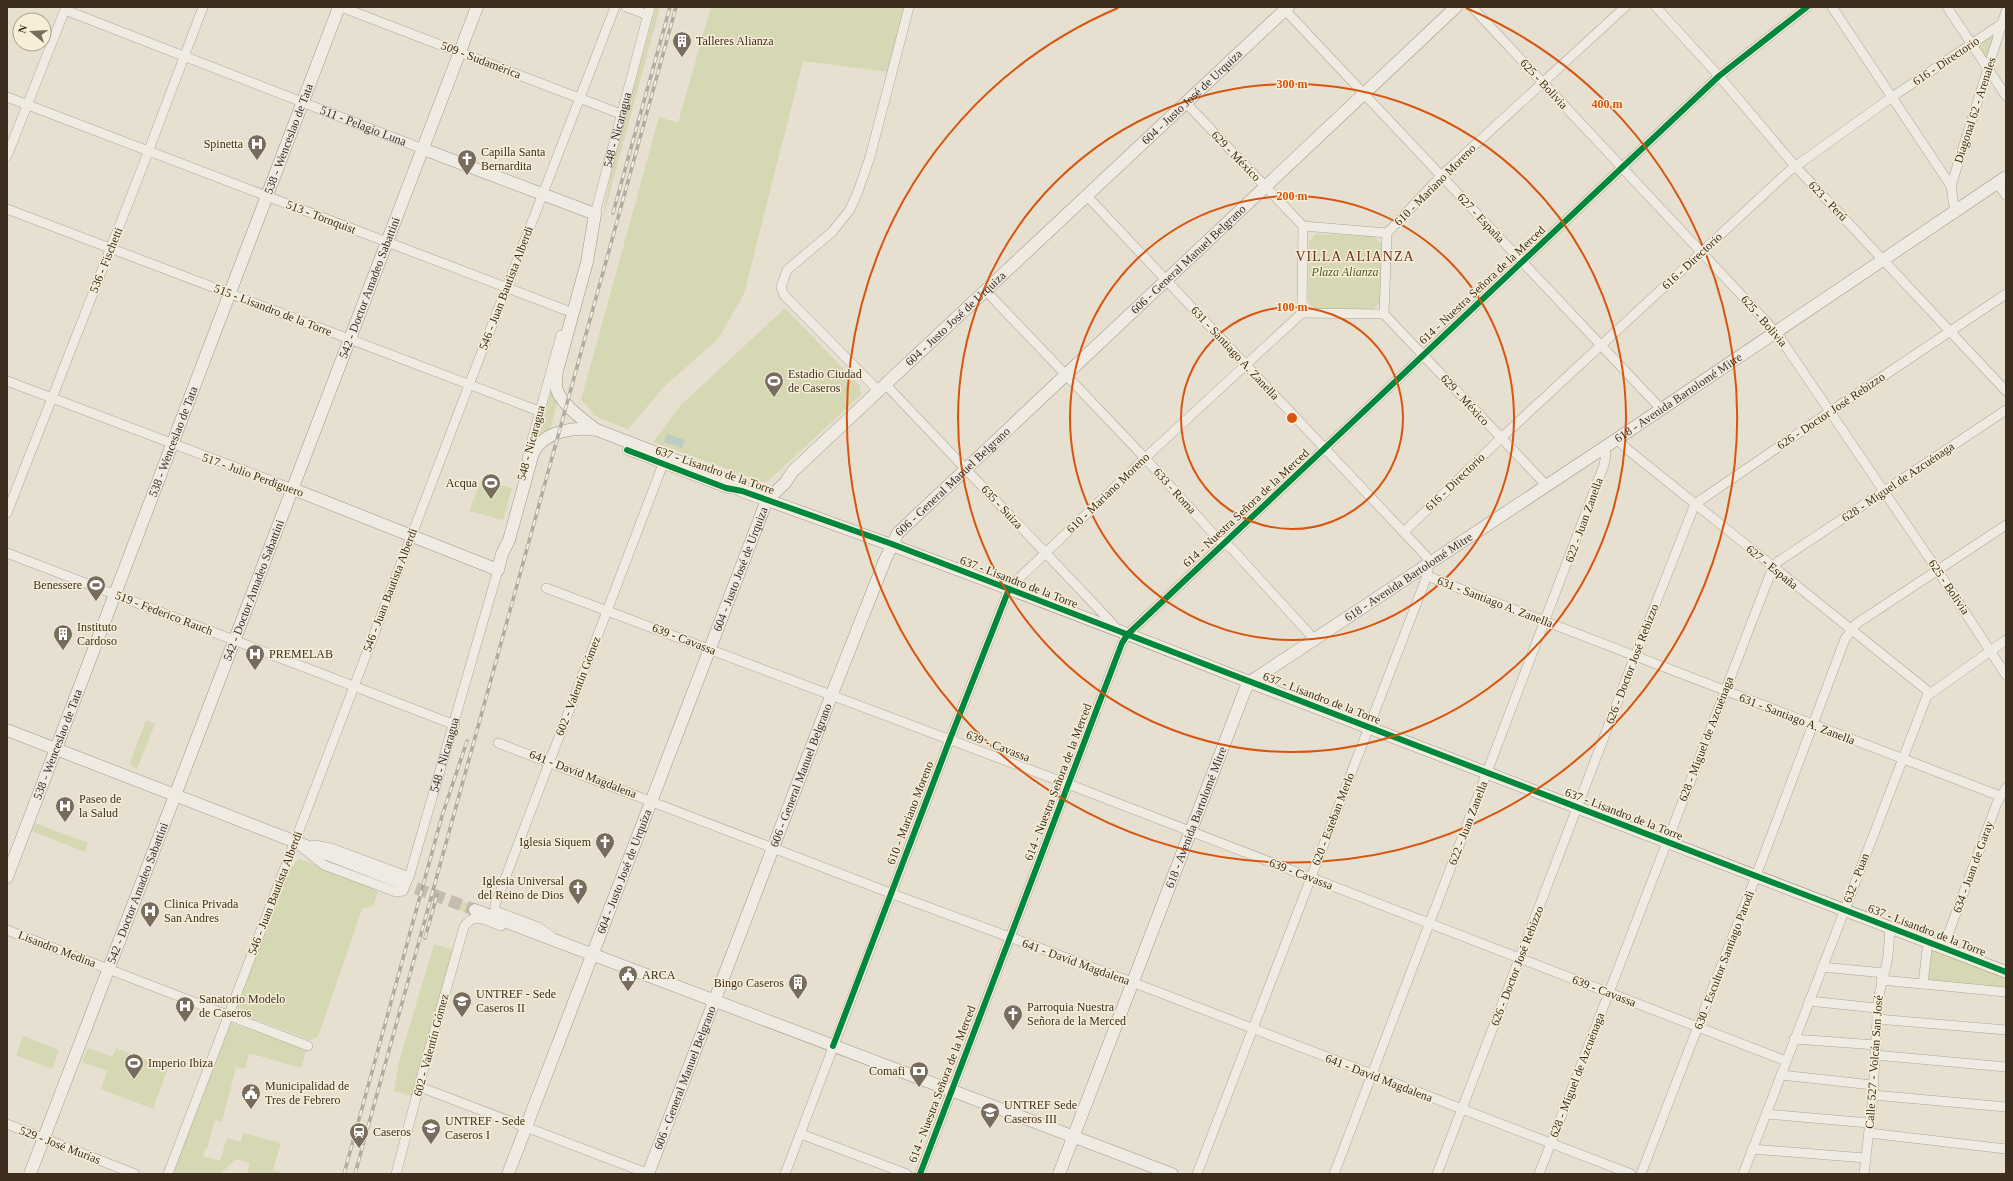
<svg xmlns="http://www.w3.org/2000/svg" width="2013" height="1181" font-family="'Times New Roman',serif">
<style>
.green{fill:#d6d7b3}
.water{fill:#bcccc2}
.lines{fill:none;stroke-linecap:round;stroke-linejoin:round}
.secondary-tunnel{stroke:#c5bcae;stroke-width:12;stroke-dasharray:12 6;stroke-linecap:butt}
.street-casing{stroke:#ada599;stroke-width:10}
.secondary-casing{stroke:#9c958a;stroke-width:13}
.street{stroke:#efebe3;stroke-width:9}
.secondary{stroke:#efebe3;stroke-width:12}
.rail-casing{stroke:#afaaa2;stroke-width:3.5}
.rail{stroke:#f7eed8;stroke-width:2;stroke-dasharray:6;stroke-linecap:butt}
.cycleway-casing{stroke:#f7eed8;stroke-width:8}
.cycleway{stroke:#00873e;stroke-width:6}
.ring{fill:none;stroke:#d7550e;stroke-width:2}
.labels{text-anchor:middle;stroke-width:3;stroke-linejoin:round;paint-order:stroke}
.poi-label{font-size:12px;fill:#3d2e20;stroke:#f7eed8;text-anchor:start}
.street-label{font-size:12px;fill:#3d2e20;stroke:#f7eed8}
.park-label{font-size:12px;font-style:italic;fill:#4d5a26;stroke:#f7eed8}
.quarter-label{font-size:14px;letter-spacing:1px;fill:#6b2e1e;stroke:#f7eed8}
.centre{fill:#d7550e;stroke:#f7eed8;stroke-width:2}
.ring-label{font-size:12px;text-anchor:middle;font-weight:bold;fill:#d7550e;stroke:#f7eed8;stroke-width:3;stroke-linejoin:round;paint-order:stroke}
</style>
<rect width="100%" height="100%" fill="#e7e0d1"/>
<!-- green -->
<g class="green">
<polygon points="656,7 660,7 602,222 613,161"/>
<polygon points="711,7 905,7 888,72 803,61 744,294 718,339 665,386 628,429 597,417 581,400 659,117 678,123"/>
<polygon points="1996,33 1987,60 1978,44"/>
<polygon points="1316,234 1373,236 1382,244 1382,299 1373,310 1314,309 1308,301 1309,241"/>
<polygon points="785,308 861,387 859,390 862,394 768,481 763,482 653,442 681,405"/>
<polygon points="552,388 558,400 550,431 543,433 538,439"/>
<polygon points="481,480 512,488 503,520 469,511"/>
<polygon points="146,720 155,724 137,769 129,765"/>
<polygon points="35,823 88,843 85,852 32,831"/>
<polygon points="300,859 373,886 378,892 373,906 362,909 318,1037 310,1040 244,1015 238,1011 237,1005 287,875 295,862"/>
<polygon points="457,900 475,906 472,914 454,908"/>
<polygon points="434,944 454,950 412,1096 394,1091 399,1062"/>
<polygon points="1933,950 2006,978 2006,989 1927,982 1929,952"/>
<polygon points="231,1023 307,1048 301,1068 249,1053 245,1069 236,1067 222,1122 215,1120 207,1148 205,1148 203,1156 220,1161 227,1138 241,1142 243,1133 281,1143 273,1170 285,1174 247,1174 250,1163 236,1159 220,1174 172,1174"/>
<polygon points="23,1036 59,1050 52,1069 16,1055"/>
<polygon points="88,1048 112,1057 116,1048 168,1068 153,1109 101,1089 107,1071 82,1062"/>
</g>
<!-- water -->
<polygon class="water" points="667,434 685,440 682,448 664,442"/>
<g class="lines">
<!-- secondary-tunnel -->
<polyline class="secondary-tunnel" points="399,882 475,910"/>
<!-- street casing -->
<g class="street-casing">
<g id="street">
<polyline points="341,7 621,114"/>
<polyline points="626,7 648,15"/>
<polyline points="1472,7 1776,332 1938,571 2006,675"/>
<polyline points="1656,7 1719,76 1795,166 2006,391"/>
<polyline points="1832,7 1951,186 1955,213"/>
<polyline points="1947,7 2006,96"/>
<path id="s1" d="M65,10L423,149"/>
<polyline points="1285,10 1661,409"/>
<polyline points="7,97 568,311"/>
<polyline points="1186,103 1303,226"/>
<polyline points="7,156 66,7"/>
<polyline points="1997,183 2006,195"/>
<polyline points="1951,186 2006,11"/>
<polyline points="1087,196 1426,556 1429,563 1427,576 1197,1174"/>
<polyline points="7,209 539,411"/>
<path id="s2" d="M595,214L650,7"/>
<polyline points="1303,226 1387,233"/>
<polyline points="1387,233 1441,176 1625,7"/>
<polyline points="1387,233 1384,314 1546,485"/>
<polyline points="985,290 1145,458 1217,538 1232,549 1315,640"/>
<polyline points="1302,313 1384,314"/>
<polyline points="7,381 293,489"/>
<polyline points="886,385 1112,623 1116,630"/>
<polyline points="879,391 784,295 781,287 787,270 832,232 849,211 857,194 870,157 909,7"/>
<polyline points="1617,439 1627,449 1929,692"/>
<polyline points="627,450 726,488 739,490"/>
<polyline points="527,458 561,335"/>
<polyline points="731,476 744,485"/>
<polyline points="7,513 142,168 203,7"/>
<polyline points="1404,532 1501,438 1789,171 1892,97 2006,21"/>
<polyline points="7,553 455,725"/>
<polyline points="1427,576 2000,796"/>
<polyline points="546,588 1068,784 1786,1061"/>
<polyline points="498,743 906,899 1132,982 1631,1174"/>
<polyline points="314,845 331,848 409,877"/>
<path id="s3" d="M300,846L324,865L396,892L403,891L410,874L498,570"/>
<polyline points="7,930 308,1046"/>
<polyline points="551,936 538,927 498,912 495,909 495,905 663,464"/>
<polyline points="1943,948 1997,803 2006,788"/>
<polyline points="1822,967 1884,973"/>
<polyline points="1881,980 2006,992"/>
<polyline points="1923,984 1928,941"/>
<polyline points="1809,1001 1876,1008"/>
<polyline points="1877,1019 2006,1030"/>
<polyline points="1794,1039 1876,1045"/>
<polyline points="1875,1055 2006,1067"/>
<polyline points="1781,1075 1873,1085"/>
<polyline points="420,1087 649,1174"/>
<polyline points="1873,1095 2006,1107"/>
<polyline points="1766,1114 1869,1123"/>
<polyline points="7,1124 135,1174"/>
<polyline points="1869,1133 2006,1149"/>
<polyline points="801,1134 907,1174"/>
<polyline points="1752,1149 1865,1158"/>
<polyline points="168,1174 469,385 615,7"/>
<path d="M396,1174L423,1071L464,927C474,911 486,921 501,926"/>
<polyline points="785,1174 950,739 1009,589 1012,585 1145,458 1302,313 1303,226"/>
<polyline points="920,1174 1122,643 1128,634 1719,76 1807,7"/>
<polyline points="1334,1174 1604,465 1606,454 1603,448"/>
<polyline points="1437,1174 1635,656 1695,504 1831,411 2006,294"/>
<polyline points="1539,1174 1773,567 1779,561 2006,410"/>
<polyline points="1641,1174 1756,876 1845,639 1856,624 2006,525"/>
<polyline points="1743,1174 1927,696 2006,640"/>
<path d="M1864,1174L1873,1095L1877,1019C1876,998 1883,982 1887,962C1889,951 1889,939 1890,927"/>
</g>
</g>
<!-- secondary casing -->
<g class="secondary-casing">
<g id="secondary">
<path d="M423,149L595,214L587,262L557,371C556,377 555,384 557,390C561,403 583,420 594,428"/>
<path d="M728,481L742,491C905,549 1068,610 1229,674L2006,972"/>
<path d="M293,489L498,570L502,554L509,540L533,453C544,431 575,426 597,430L735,483"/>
<polyline points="7,730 399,882"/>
<path id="s4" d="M7,877L339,7"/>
<polyline points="475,910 1172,1174"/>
<path id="s5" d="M30,1174L477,7"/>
<path id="s6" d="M508,1174L767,500L785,483L793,471L1288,7"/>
<path id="s7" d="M648,1174L832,694L885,560L898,533L1456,7"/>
<path id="s8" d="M1059,1174L1245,690L1250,682L1614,441L2006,177"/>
</g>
</g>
<!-- street -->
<use href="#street" class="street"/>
<!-- secondary -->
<use href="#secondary" class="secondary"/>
<!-- rail casing -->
<g class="rail-casing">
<g id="rail">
<polyline points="613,213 670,7"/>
<polyline points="425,938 437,895"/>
<polyline points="344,1174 442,816 467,741"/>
<polyline points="355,1174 676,7"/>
</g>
</g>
<!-- rail -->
<use href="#rail" class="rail"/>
<!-- cycleway casing -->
<g class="cycleway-casing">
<g id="cycleway">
<polyline points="627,450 726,488 742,491 892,544 2006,972"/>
<polyline points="833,1046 950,739 1009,589"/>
<polyline points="920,1174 1122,643 1128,634 1719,76 1807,7"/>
</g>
</g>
<!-- cycleway -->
<use href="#cycleway" class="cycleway"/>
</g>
<!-- distance rings -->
<g class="ring">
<circle cx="1292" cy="418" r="111"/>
<circle cx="1292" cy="418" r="222"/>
<circle cx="1292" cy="418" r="334"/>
<path d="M1466 8A445 445 0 1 1 1118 8"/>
</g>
<!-- icons -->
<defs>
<g id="building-pin" transform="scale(1)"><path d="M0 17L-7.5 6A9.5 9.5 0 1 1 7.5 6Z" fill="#786c5e" stroke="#f7eed8"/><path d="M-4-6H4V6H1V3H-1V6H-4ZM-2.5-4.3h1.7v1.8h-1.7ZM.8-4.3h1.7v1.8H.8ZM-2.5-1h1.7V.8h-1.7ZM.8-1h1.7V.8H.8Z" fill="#fff"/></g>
<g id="hospital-pin" transform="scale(1)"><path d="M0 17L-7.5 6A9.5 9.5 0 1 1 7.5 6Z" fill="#786c5e" stroke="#f7eed8"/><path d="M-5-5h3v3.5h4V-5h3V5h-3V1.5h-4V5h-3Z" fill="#fff"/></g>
<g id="church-pin" transform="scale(1)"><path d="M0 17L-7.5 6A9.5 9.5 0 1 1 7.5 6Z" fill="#786c5e" stroke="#f7eed8"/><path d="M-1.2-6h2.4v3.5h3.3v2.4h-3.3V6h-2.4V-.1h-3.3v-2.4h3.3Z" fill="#fff"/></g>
<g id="stadium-pin" transform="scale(1)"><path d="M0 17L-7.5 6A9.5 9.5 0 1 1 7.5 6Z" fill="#786c5e" stroke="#f7eed8"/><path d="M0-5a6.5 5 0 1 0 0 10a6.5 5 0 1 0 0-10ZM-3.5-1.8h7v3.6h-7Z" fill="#fff"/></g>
<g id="civic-pin" transform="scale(1)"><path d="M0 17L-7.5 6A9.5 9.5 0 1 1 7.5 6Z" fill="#786c5e" stroke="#f7eed8"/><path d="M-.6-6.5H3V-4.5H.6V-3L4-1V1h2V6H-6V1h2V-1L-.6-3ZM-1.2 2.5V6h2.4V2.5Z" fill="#fff"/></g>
<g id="university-pin" transform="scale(1)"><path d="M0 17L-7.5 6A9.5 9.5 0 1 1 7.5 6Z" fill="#786c5e" stroke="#f7eed8"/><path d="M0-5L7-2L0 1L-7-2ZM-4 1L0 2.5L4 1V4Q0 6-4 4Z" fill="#fff"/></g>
<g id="bank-pin" transform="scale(1)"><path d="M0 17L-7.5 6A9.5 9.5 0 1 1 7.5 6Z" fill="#786c5e" stroke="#f7eed8"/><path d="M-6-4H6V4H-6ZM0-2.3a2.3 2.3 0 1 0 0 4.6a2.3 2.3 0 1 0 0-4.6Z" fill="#fff"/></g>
<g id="station-pin" transform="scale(1)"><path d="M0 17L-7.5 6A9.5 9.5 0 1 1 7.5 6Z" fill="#786c5e" stroke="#f7eed8"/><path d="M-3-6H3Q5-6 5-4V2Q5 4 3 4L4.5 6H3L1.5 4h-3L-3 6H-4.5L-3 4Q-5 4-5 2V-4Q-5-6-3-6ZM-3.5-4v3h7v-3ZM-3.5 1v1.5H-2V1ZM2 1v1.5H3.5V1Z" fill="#fff"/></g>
</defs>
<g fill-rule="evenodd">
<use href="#building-pin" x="682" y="41"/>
<use href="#hospital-pin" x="257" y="144"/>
<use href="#church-pin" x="467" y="159"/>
<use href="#stadium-pin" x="774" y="381"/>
<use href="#stadium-pin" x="491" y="483"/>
<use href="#stadium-pin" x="96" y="585"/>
<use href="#building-pin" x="63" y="634"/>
<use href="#hospital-pin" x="255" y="654"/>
<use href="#hospital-pin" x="65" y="806"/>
<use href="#church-pin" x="605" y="842"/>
<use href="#church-pin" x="578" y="888"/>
<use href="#hospital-pin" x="150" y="911"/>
<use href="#civic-pin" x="628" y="975"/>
<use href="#building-pin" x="798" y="983"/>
<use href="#university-pin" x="462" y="1001"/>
<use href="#hospital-pin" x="185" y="1006"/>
<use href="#church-pin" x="1013" y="1014"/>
<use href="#stadium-pin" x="134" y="1063"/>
<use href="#bank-pin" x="919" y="1071"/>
<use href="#civic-pin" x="251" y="1093"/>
<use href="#university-pin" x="990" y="1112"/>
<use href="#university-pin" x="431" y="1128"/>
<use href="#station-pin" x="359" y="1132"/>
</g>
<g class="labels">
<!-- poi labels -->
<g class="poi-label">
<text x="696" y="45">Talleres Alianza</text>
<text x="243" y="148" text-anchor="end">Spinetta</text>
<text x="481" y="156">Capilla Santa<tspan x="481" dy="14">Bernardita</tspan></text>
<text x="788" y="378">Estadio Ciudad<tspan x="788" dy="14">de Caseros</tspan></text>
<text x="477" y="487" text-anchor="end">Acqua</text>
<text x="82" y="589" text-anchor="end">Benessere</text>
<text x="77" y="631">Instituto<tspan x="77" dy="14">Cardoso</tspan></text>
<text x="269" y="658">PREMELAB</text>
<text x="79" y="803">Paseo de<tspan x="79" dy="14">la Salud</tspan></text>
<text x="591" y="846" text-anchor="end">Iglesia Siquem</text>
<text x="564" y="885" text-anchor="end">Iglesia Universal<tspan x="564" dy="14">del Reino de Dios</tspan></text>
<text x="164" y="908">Clinica Privada<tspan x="164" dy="14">San Andres</tspan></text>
<text x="642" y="979">ARCA</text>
<text x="784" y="987" text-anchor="end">Bingo Caseros</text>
<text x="476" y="998">UNTREF - Sede<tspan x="476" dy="14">Caseros II</tspan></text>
<text x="199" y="1003">Sanatorio Modelo<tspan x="199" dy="14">de Caseros</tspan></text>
<text x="1027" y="1011">Parroquia Nuestra<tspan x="1027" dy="14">Señora de la Merced</tspan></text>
<text x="148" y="1067">Imperio Ibiza</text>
<text x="905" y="1075" text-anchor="end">Comafi</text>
<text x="265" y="1090">Municipalidad de<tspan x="265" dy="14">Tres de Febrero</tspan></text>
<text x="1004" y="1109">UNTREF Sede<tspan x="1004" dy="14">Caseros III</tspan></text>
<text x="445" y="1125">UNTREF - Sede<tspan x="445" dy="14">Caseros I</tspan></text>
<text x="373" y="1136">Caseros</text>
</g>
<!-- street labels -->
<g class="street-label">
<text transform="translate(481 60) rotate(21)" y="4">509 - Sudamérica</text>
<text transform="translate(1946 61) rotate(-34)" y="4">616 - Directorio</text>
<text transform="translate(1544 84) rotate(47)" y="4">625 - Bolivia</text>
<text dy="4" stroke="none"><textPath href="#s6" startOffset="1308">604 - Justo José de Urquiza</textPath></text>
<text transform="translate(1975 110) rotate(-72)" y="4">Diagonal 62 - Arenales</text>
<text dy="4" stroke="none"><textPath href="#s1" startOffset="320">511 - Pelagio Luna</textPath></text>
<text dy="4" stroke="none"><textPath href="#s2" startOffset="87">548 - Nicaragua</textPath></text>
<text dy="4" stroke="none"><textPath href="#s4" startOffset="790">538 - Wenceslao de Tata</textPath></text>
<text transform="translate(1236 156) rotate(46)" y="4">629 - México</text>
<text transform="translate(1435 185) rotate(-45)" y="4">610 - Mariano Moreno</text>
<text transform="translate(1828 201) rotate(46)" y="4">623 - Perú</text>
<text transform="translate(321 217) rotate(21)" y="4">513 - Tornquist</text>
<text transform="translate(1481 218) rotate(47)" y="4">627 - España</text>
<text dy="4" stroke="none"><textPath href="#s7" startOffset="1087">606 - General Manuel Belgrano</textPath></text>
<text transform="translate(106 260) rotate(-68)" y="4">536 - Fischetti</text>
<text transform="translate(1692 261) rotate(-43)" y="4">616 - Directorio</text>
<text transform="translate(1482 285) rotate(-43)" y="4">614 - Nuestra Señora de la Merced</text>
<text dy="4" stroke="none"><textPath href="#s5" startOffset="949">542 - Doctor Amadeo Sabattini</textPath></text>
<text transform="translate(506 288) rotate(-69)" y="4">546 - Juan Bautista Alberdi</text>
<text transform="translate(273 310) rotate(21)" y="4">515 - Lisandro de la Torre</text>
<text dy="4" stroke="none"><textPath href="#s6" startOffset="984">604 - Justo José de Urquiza</textPath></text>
<text transform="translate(1764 321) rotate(49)" y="4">625 - Bolivia</text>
<text transform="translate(1235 353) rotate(47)" y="4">631 - Santiago A. Zanella</text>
<text dy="4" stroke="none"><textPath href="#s8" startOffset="1042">618 - Avenida Bartolomé Mitre</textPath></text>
<text transform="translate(1465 400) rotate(47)" y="4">629 - México</text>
<text transform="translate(1831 411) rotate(-34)" y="4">626 - Doctor José Rebizzo</text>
<text dy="4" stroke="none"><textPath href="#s4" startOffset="466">538 - Wenceslao de Tata</textPath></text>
<text transform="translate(531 443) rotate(-75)" y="4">548 - Nicaragua</text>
<text transform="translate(715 470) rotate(19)" y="4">637 - Lisandro de la Torre</text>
<text transform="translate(253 475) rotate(20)" y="4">517 - Julio Perdiguero</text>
<text dy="4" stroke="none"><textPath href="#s7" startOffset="763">606 - General Manuel Belgrano</textPath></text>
<text transform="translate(1455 482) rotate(-44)" y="4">616 - Directorio</text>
<text transform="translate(1898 482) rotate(-34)" y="4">628 - Miguel de Azcuénaga</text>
<text transform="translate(1175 491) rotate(48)" y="4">633 - Roma</text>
<text transform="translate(1108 493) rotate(-44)" y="4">610 - Mariano Moreno</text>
<text transform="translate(1002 507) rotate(47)" y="4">635 - Suiza</text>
<text transform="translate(1246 508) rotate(-43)" y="4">614 - Nuestra Señora de la Merced</text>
<text transform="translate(1584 520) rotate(-70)" y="4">622 - Juan Zanella</text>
<text transform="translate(1772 567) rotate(39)" y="4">627 - España</text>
<text dy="4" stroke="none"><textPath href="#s6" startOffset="648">604 - Justo José de Urquiza</textPath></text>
<text dy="4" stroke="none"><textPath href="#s8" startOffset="718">618 - Avenida Bartolomé Mitre</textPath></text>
<text transform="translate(1019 582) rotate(21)" y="4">637 - Lisandro de la Torre</text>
<text transform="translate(1949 587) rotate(56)" y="4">625 - Bolivia</text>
<text transform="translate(390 590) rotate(-69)" y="4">546 - Juan Bautista Alberdi</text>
<text dy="4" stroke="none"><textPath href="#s5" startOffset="625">542 - Doctor Amadeo Sabattini</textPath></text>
<text transform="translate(1495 602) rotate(21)" y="4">631 - Santiago A. Zanella</text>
<text transform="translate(164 613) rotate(21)" y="4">519 - Federico Rauch</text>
<text transform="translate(684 639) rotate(21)" y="4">639 - Cavassa</text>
<text transform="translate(1632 664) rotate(-69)" y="4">626 - Doctor José Rebizzo</text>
<text transform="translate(578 686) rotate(-69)" y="4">602 - Valentín Gómez</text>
<text transform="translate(1322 698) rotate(21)" y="4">637 - Lisandro de la Torre</text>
<text transform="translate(1797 719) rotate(21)" y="4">631 - Santiago A. Zanella</text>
<text transform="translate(1706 739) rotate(-69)" y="4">628 - Miguel de Azcuénaga</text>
<text dy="4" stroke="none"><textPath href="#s4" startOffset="142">538 - Wenceslao de Tata</textPath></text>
<text transform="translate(998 746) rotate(21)" y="4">639 - Cavassa</text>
<text dy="4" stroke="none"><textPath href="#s3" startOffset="257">548 - Nicaragua</textPath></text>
<text transform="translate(583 774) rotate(21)" y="4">641 - David Magdalena</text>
<text dy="4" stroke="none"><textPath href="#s7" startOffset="427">606 - General Manuel Belgrano</textPath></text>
<text transform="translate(1058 782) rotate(-69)" y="4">614 - Nuestra Señora de la Merced</text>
<text transform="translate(910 813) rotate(-69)" y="4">610 - Mariano Moreno</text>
<text transform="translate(1624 814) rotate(21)" y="4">637 - Lisandro de la Torre</text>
<text dy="4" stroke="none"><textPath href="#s8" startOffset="382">618 - Avenida Bartolomé Mitre</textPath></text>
<text transform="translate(1333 819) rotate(-69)" y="4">620 - Esteban Merlo</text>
<text transform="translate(1468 823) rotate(-69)" y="4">622 - Juan Zanella</text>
<text transform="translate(1973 867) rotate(-70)" y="4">634 - Juan de Garay</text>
<text dy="4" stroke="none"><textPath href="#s6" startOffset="324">604 - Justo José de Urquiza</textPath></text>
<text transform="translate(1301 874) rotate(21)" y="4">639 - Cavassa</text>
<text transform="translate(1856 878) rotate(-69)" y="4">632 - Puan</text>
<text dy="4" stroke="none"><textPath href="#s5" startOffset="301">542 - Doctor Amadeo Sabattini</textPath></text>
<text transform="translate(275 893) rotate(-69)" y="4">546 - Juan Bautista Alberdi</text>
<text transform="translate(1927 930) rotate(21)" y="4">637 - Lisandro de la Torre</text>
<text transform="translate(57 949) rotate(21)" y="4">Lisandro Medina</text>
<text transform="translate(1724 960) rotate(-69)" y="4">630 - Escultor Santiago Parodi</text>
<text transform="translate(1076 962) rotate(20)" y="4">641 - David Magdalena</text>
<text transform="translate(1517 966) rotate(-69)" y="4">626 - Doctor José Rebizzo</text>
<text transform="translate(1604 991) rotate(21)" y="4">639 - Cavassa</text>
<text transform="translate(431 1045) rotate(-75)" y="4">602 - Valentín Gómez</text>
<text transform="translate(1874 1062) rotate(-86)" y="4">Calle 527 - Volcán San José</text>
<text transform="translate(1577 1075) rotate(-69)" y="4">628 - Miguel de Azcuénaga</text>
<text dy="4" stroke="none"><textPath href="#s7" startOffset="103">606 - General Manuel Belgrano</textPath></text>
<text transform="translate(1379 1078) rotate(21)" y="4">641 - David Magdalena</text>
<text transform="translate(942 1084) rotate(-69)" y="4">614 - Nuestra Señora de la Merced</text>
<text transform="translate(60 1145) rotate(21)" y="4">529 - José Murías</text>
</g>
<!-- park labels -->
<g class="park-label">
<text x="1345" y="276">Plaza Alianza</text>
</g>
<!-- quarter labels -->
<g class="quarter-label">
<text x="1355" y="261">VILLA ALIANZA</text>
</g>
</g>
<circle cx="1292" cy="418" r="6" class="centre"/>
<g class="ring-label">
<text x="1292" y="88">300 m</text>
<text x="1607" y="108">400 m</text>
<text x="1292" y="200">200 m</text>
<text x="1292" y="311">100 m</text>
</g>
<!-- border -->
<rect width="2013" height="1181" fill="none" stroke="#3d2e20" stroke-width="16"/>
<!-- north arrow -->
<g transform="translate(32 32) rotate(288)"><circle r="19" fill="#f7eed8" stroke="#ada18e"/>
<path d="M0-3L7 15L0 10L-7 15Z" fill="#786c5e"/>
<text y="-6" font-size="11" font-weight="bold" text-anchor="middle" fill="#3d2e20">N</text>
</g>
</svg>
